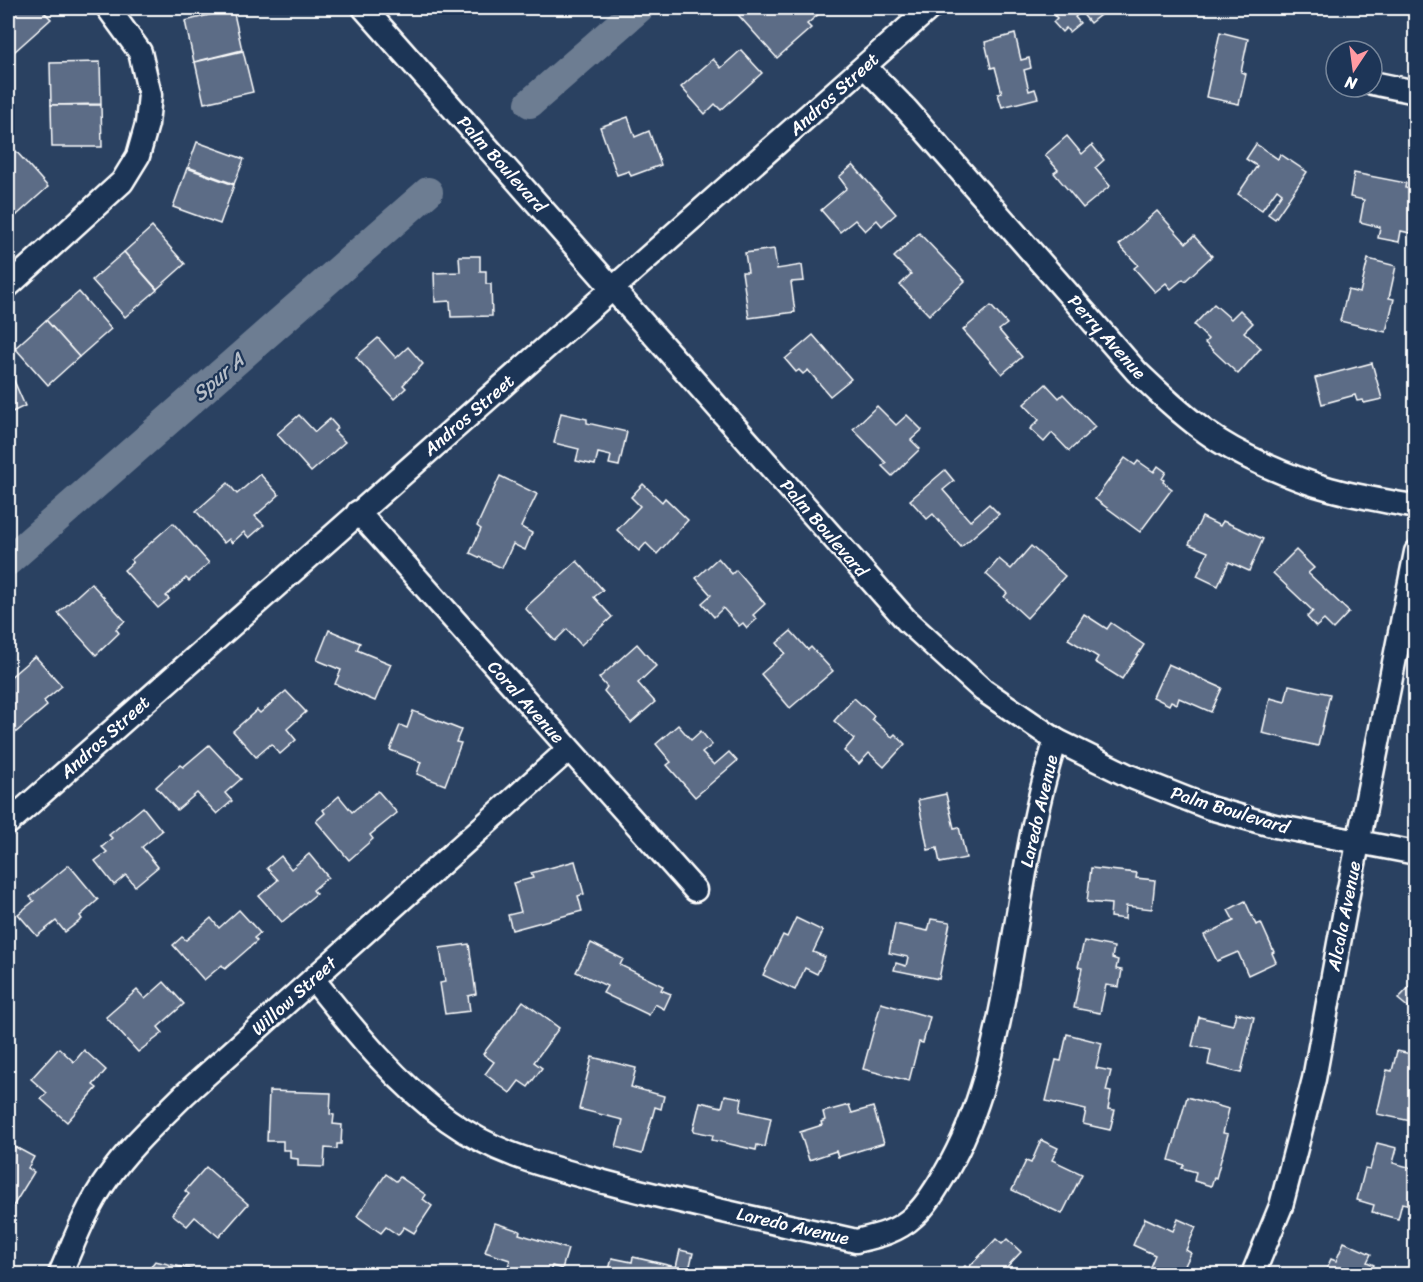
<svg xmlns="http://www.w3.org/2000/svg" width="1423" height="1282" font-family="Sriracha,sans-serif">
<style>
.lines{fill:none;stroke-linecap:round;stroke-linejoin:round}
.canal{stroke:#6d7d92;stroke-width:30}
.building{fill:#5b6c86;stroke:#fff;stroke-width:1.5}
.minor-casing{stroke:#fff;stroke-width:27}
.minor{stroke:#1d3557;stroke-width:22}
.labels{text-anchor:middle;stroke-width:4.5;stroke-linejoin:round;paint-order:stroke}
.street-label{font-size:18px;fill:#fff;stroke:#1d3557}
.water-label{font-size:20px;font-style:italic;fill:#b6bec8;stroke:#1d3557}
</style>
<rect width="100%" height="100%" fill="#2a4161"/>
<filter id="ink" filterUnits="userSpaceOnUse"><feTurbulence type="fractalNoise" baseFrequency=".0167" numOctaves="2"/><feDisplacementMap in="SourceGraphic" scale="12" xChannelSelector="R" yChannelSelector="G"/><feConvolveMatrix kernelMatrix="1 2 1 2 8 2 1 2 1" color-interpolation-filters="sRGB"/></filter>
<g filter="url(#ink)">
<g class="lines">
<!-- canal -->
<g class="canal">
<polyline points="530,103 639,8"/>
<polyline points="8,561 428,192"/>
</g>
</g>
<!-- building -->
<g class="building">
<polygon points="8,8 40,8 51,19 14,52 8,45"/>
<polygon points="732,8 826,8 807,24 811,28 777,58"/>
<polygon points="1048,8 1109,8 1090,23 1081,12 1075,17 1080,23 1069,32 1066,28 1062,32 1053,22 1057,18"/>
<polygon points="233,9 242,50 194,62 185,21"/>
<polygon points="1220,32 1248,39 1241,72 1246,74 1239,104 1206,97"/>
<polygon points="1015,34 1021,60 1029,58 1031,68 1024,70 1029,91 1035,89 1038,98 1002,107 998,94 1002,93 995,67 991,68 985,42"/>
<polygon points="741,50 762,73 721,110 715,104 705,114 681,87 713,59 721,68"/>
<polygon points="243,51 253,92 204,103 195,62"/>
<polygon points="100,62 101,104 51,105 50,63"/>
<polygon points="51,105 101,105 102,147 52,147"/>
<polygon points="628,117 635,137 649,131 661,165 631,176 629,171 617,175 600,127"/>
<polygon points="1067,136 1082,154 1092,145 1104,160 1095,168 1110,186 1083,208 1054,173 1058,170 1045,155"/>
<polygon points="197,142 244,159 234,184 188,167"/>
<polygon points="1256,144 1278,159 1280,154 1307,172 1275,219 1268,214 1282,193 1277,189 1262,210 1238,194 1257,166 1246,159"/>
<polygon points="15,150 48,187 17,215 8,204 8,157"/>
<polygon points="853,165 896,214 882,226 877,220 865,231 855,220 840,232 821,210 847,188 839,177"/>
<polygon points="187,168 234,185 220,224 173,207"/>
<polygon points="1354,173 1406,183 1405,188 1416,190 1416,207 1410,233 1401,231 1399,242 1378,238 1380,227 1360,222 1364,200 1350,197"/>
<polygon points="8,205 17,215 8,223"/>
<polygon points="1157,211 1186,243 1194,236 1212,256 1185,281 1183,279 1171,289 1166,283 1155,292 1134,268 1138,265 1119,245"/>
<polygon points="152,227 185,264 157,289 124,252"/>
<polygon points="919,233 965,281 929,315 900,285 911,274 894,257"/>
<polygon points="774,249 777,269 802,265 804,281 791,282 795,312 749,318 742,272 748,272 745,253"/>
<polygon points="124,252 157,290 125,317 92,280"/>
<polygon points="459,256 480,256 480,271 486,271 486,284 491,284 492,316 451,317 450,301 435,302 434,273 460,272"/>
<polygon points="1368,259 1396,266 1389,298 1394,299 1386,332 1340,321 1348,290 1360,293"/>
<polygon points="79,292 111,329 79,357 46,320"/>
<polygon points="1214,304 1231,319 1240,310 1253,323 1244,332 1261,348 1238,374 1205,343 1208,339 1194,325"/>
<polygon points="991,306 1007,324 999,330 1022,357 1002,374 963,330"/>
<polygon points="46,320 79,357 48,385 15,348"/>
<polygon points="813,335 851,379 830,396 808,370 803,374 799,370 796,372 785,359"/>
<polygon points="378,338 396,358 408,347 423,364 403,385 406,388 394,399 356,357"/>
<polygon points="1372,363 1382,399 1364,403 1363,400 1357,401 1355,395 1322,404 1315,378"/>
<polygon points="8,367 25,406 8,414"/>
<polygon points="1046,384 1059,398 1063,394 1095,427 1069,451 1052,433 1044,442 1030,429 1039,420 1024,404"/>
<polygon points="877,406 896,425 907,415 922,430 911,440 920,449 892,476 882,466 886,463 853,429"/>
<polygon points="561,413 587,419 587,423 627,432 619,466 609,464 611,456 598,453 595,465 576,461 579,449 554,443"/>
<polygon points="299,415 315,432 330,419 338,428 334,431 345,442 311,472 277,434"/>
<polygon points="1125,458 1135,465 1138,461 1154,472 1158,466 1166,472 1162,479 1164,480 1163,482 1172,489 1140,532 1095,499"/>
<polygon points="945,470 954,481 943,490 970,521 989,504 999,514 961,547 933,514 927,519 910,500"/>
<polygon points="260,474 279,495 255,516 264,525 249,538 244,532 232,543 229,539 224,543 196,511 228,483 237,494"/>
<polygon points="500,476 537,494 521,527 532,533 525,550 513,544 502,568 470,553 481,529 477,526"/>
<polygon points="643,484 662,502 665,498 688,520 657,554 646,543 639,551 617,530 640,506 631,497"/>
<polygon points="1202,517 1220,526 1223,521 1263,539 1249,571 1229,562 1218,586 1197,576 1208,552 1189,544"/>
<polygon points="173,523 209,563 189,581 186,578 166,596 169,599 158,608 124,570 133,562 131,560"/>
<polygon points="1031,546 1065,576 1027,618 1004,597 1007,593 986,574 999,559 1011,569"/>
<polygon points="1296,550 1314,568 1308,573 1349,612 1333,629 1324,620 1316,627 1307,617 1313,611 1273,573"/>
<polygon points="718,558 732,574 736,570 765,604 753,615 757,619 747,628 743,623 739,626 723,608 714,617 702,603 711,595 696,578"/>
<polygon points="577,561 603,590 594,597 612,617 581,645 567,629 555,641 525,608"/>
<polygon points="91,583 125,621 116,629 119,633 96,655 58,613"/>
<polygon points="1084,614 1107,629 1111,623 1144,645 1122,679 1095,662 1098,657 1068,639"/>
<polygon points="329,630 360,643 357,650 391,664 375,701 335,684 341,670 317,660"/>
<polygon points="791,631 808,650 811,647 833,671 790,708 761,674 785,653 777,643"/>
<polygon points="637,644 656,666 638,683 655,702 631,723 604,691 607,687 599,678"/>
<polygon points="35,656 62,686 44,701 47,706 8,739 8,679"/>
<polygon points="1168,664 1222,688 1211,712 1179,698 1177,704 1171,701 1169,705 1153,697"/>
<polygon points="1289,685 1330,694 1318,746 1262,733 1270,698 1285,702"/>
<polygon points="286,691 306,712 287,729 296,740 280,754 271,744 256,757 233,731 257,710 260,713"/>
<polygon points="854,698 874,716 872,719 892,737 895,734 905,744 884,767 869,753 859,764 844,751 854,739 834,721"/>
<polygon points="413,711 461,730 456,742 461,743 445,785 417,774 421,762 390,750 400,725 407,728"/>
<polygon points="678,725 691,740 701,731 712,745 702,753 714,765 729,752 737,761 695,797 667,765 671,762 656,744"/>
<polygon points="209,745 241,779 225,793 232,801 217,814 197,793 177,810 156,787 180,765 183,767"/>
<polygon points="378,791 397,813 370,835 373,839 349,860 316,821 325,813 323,810 339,796 352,812"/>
<polygon points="946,794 954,828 959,827 966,858 940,863 937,848 928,850 918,800"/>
<polygon points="143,807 162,831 142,847 158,867 135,886 126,875 114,885 95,861 107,852 102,847 112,838 109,835"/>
<polygon points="309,854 328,877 313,890 316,894 282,922 259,896 278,880 267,868 281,856 291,869"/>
<polygon points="575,861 584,894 578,896 582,911 512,930 508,915 521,912 513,883 533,878 531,873"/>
<polygon points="69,865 98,900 80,916 82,919 65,932 56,921 37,936 18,914 34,901 30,897"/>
<polygon points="1091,868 1137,873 1136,878 1155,880 1152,909 1126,906 1125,919 1110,917 1111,904 1087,902"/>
<polygon points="1245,901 1256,925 1261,923 1274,952 1272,953 1276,962 1248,975 1238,952 1217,961 1204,935 1234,921 1228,910"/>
<polygon points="239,910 260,933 254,938 257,941 225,969 222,965 204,980 173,945 182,937 186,940 211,918 219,928"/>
<polygon points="796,918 823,931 813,952 825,957 817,974 805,968 795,990 763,975 783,935 787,937"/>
<polygon points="931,919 950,922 939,979 894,970 896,963 906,966 908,957 889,953 895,924 928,931"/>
<polygon points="1084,941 1114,947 1112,958 1118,960 1116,969 1122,970 1119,987 1106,985 1100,1013 1074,1008 1082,968 1078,967"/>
<polygon points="591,943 623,959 620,965 663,986 661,990 671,994 664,1009 655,1004 649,1015 603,993 607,986 576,972"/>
<polygon points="469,944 476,994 468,996 470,1011 445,1014 440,983 445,982 440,948"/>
<polygon points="1416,980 1416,1014 1398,999"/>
<polygon points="164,982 184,1004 158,1027 163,1033 138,1052 106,1017 137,990 145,999"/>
<polygon points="523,1001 559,1028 534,1062 542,1068 528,1087 519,1081 510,1093 485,1074 494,1062 483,1054"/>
<polygon points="881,1003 930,1017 923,1043 919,1042 909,1081 863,1069"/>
<polygon points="1236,1013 1254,1017 1241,1073 1208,1065 1211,1050 1192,1046 1199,1017 1233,1025"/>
<polygon points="1067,1034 1102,1043 1096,1068 1111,1071 1106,1091 1111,1092 1108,1109 1115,1110 1110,1130 1083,1124 1086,1110 1046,1101 1056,1060 1061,1061"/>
<polygon points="59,1048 74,1062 84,1050 106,1070 93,1085 97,1088 67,1122 41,1099 47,1093 31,1079"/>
<polygon points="1397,1051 1416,1055 1416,1125 1410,1124 1411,1121 1377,1114 1387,1070 1392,1071"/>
<polygon points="592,1057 636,1068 631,1087 664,1096 661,1109 655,1107 642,1154 616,1147 623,1120 579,1109"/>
<polygon points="269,1091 331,1093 330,1114 334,1115 333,1124 342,1125 341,1144 337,1144 337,1149 325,1148 324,1167 298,1166 298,1159 290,1158 290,1150 283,1150 283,1141 267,1141"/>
<polygon points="725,1095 742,1098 740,1111 771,1118 765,1147 757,1145 756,1150 712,1140 713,1135 693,1131 700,1102 722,1107"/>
<polygon points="1187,1097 1229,1109 1223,1133 1228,1134 1216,1178 1214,1177 1211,1186 1194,1181 1196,1172 1182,1168 1184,1165 1169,1160"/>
<polygon points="849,1105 852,1113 873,1107 884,1143 838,1157 836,1151 809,1160 800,1132 822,1125 821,1122 825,1120 823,1112"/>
<polygon points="1041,1140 1058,1148 1052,1160 1082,1174 1062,1214 1012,1190 1026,1161 1031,1163"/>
<polygon points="8,1143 34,1157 28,1168 34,1172 12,1208 8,1205"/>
<polygon points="1377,1143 1397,1148 1393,1163 1416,1169 1416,1206 1402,1203 1398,1219 1372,1212 1374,1205 1357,1200 1365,1169 1370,1170"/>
<polygon points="206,1167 248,1204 219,1237 195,1217 187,1226 172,1214 189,1194 185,1191"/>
<polygon points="386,1174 396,1181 400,1177 426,1195 423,1199 432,1206 414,1233 404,1227 398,1235 386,1227 381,1233 357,1216"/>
<polygon points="1145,1218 1173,1231 1178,1219 1196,1227 1186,1250 1191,1253 1181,1274 1160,1274 1149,1269 1155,1255 1133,1245"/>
<polygon points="495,1223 520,1231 519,1234 568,1249 562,1269 552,1266 549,1274 506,1273 510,1260 485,1252"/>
<polygon points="996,1239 1002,1244 1007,1239 1021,1252 1002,1272 1004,1274 957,1274 965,1266 968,1268"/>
<polygon points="1344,1242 1371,1254 1367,1262 1374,1265 1371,1273 1364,1270 1362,1274 1324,1274 1331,1259 1336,1261"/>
<polygon points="680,1250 693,1253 688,1274 608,1274 612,1258 632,1262 633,1257 676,1267"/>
<polygon points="155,1261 203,1272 203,1274 145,1274"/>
</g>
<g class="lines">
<!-- minor casing -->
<g class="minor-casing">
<g id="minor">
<polyline points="364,8 907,621 983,690 1056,740 1129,776 1210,808 1275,826 1416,853"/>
<path d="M865,67L907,110L1137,372C1159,393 1181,414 1206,432C1237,455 1293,479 1330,489C1358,497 1387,501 1416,507"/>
<polyline points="1372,83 1416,92"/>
<polyline points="8,286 122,182 138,156 147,124 150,95 140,52 108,8"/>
<polyline points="358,512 695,890"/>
<polyline points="8,823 930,8"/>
<path d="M313,979C354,1030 395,1082 448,1120C498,1156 550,1167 608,1183C690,1205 773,1222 856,1241C878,1236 897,1232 914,1216C927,1205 937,1187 946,1172C981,1112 996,1041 1008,973C1022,895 1031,816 1056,740"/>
<path d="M60,1274C74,1242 86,1208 107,1179C129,1147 158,1121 185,1094L568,750"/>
<polyline points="1253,1274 1281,1206 1314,1079 1348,894 1416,552"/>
</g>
</g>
<!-- minor -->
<use href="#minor" class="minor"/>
</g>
</g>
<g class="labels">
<!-- street labels -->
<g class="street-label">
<text transform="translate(834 94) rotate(-42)" y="6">Andros Street</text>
<text transform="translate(502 164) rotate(48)" y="6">Palm Boulevard</text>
<text transform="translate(1107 337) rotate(48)" y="6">Perry Avenue</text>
<text transform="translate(469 415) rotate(-41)" y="6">Andros Street</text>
<text transform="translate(824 528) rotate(49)" y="6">Palm Boulevard</text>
<text transform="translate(526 702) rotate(48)" y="6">Coral Avenue</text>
<text transform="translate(105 737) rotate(-42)" y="6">Andros Street</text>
<text transform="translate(1230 810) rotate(17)" y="6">Palm Boulevard</text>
<text transform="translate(1039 811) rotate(-77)" y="6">Laredo Avenue</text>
<text transform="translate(1344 916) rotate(-79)" y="6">Alcala Avenue</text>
<text transform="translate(294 996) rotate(-42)" y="6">Willow Street</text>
<text transform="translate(793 1226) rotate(13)" y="6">Laredo Avenue</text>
</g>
<!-- water labels -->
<g class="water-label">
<text transform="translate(218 377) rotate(-41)" y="7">Spur A</text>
</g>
</g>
<!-- margin -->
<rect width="1423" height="1282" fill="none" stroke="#1d3557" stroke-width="30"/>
<rect x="15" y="15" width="1393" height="1252" fill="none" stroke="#fff" stroke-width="2" filter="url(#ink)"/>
<!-- north arrow -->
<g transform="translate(1354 69) rotate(193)"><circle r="28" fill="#1d3557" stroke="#77869a" stroke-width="1.5"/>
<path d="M0-4.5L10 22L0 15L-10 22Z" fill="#ff9aa2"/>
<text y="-9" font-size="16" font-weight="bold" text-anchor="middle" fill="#ffffff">N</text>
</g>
</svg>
